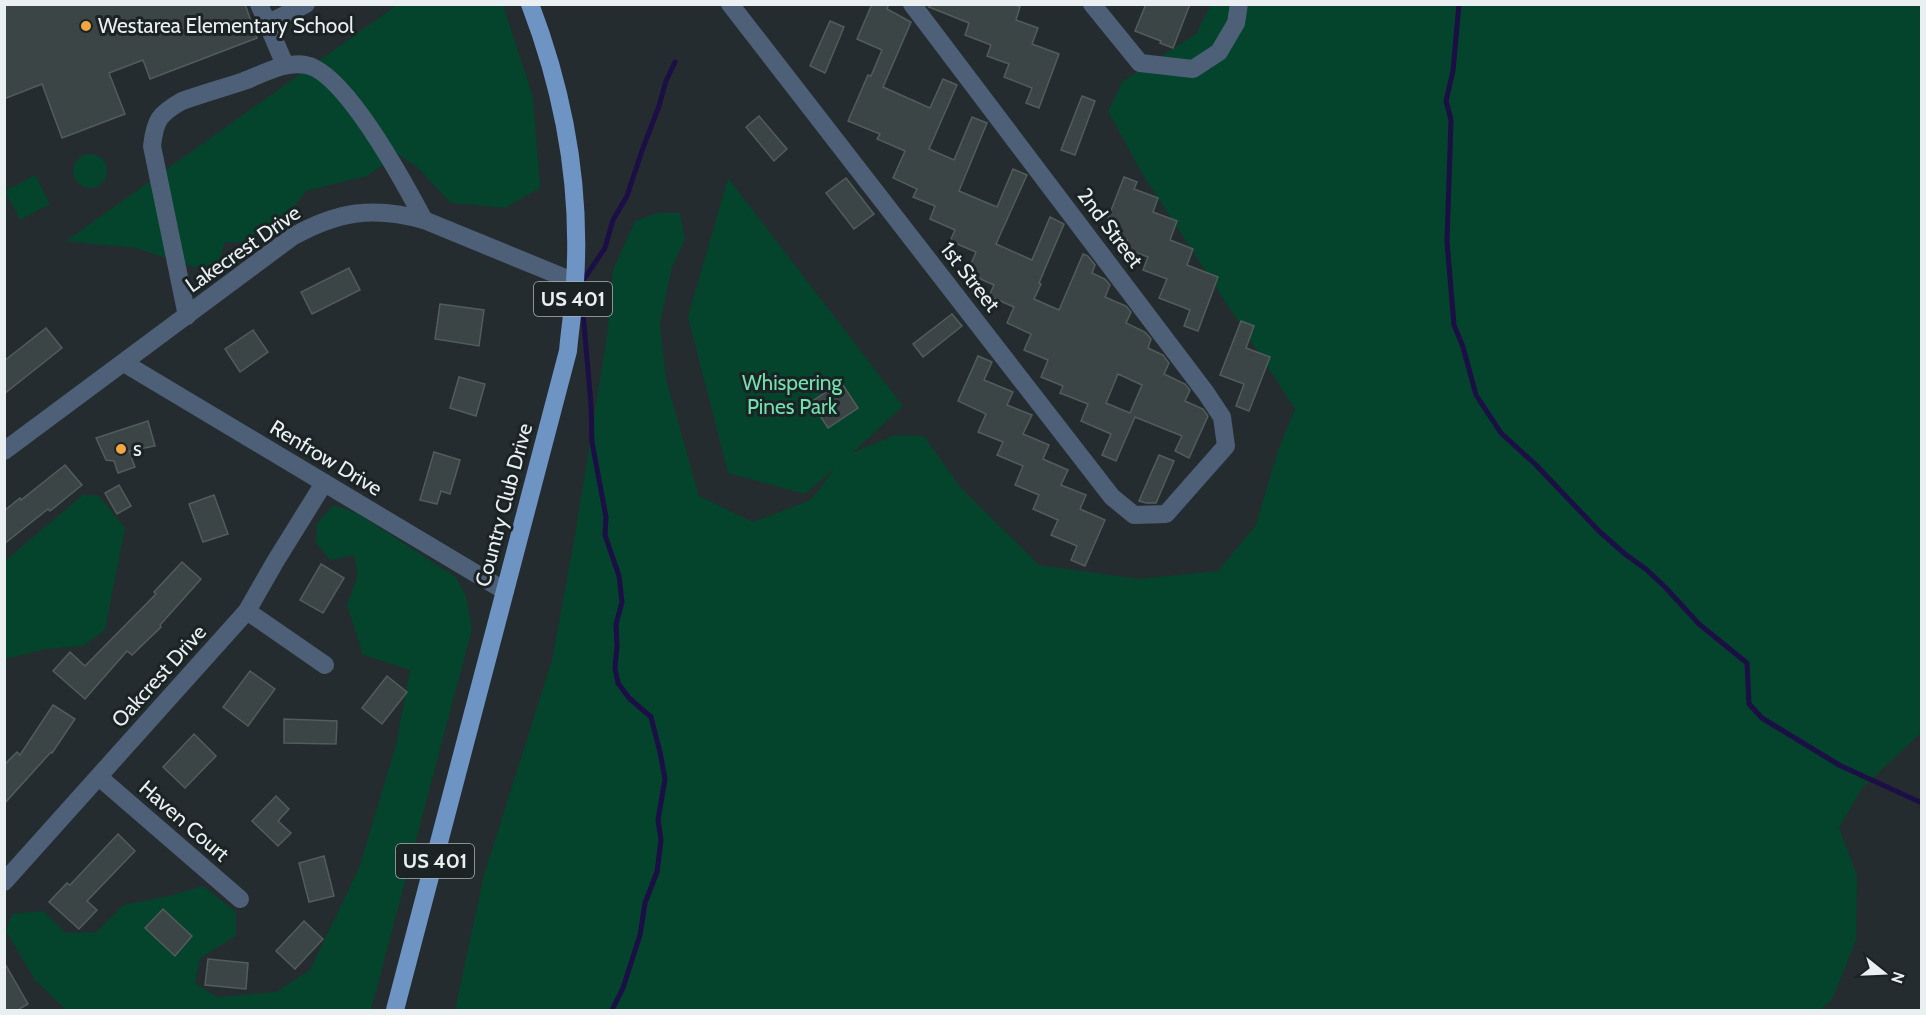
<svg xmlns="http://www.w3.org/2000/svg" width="1926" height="1015" font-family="Cabin,sans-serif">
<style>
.green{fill:#04432c}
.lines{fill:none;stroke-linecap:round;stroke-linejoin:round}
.stream{stroke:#1b0f46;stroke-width:5}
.building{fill:#3c4545;stroke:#535c5c;stroke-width:1.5;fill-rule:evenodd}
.minor{stroke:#4e6077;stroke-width:18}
.major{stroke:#6e94c3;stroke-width:18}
.poi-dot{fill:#f2a541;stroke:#1b2325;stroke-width:2}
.labels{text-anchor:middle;stroke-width:6;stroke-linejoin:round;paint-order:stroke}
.shield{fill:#1b2325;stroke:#acb2b4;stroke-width:1.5}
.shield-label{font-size:20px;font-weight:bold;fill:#eaeff1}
.poi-label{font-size:21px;fill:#eaeff1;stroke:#1b2325;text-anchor:start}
.street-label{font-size:21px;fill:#eaeff1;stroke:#1b2325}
.park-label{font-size:21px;fill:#72e1ae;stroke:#1b2325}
</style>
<rect width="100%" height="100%" fill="#252c2f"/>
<!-- green -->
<g class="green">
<polygon points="397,5 503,5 533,97 540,188 505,208 451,203 418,168 398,154 367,176 306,191 289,213 250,242 225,242 218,263 197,268 136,248 66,241"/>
<polygon points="1211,5 1921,5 1921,733 1862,788 1839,828 1857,875 1856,940 1832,1000 1820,1010 455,1010 484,875 552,660 576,529 607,336 613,270 635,221 658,213 680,213 685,240 672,267 660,324 666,379 699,496 753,522 811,500 835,468 805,494 728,473 688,317 728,178 903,406 852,453 895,435 924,436 960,487 1039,565 1139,579 1218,571 1256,525 1278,450 1295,409 1140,170 1108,111 1123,81 1196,34"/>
<circle cx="90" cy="171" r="17"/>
<polygon points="35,175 50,204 20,220 5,191"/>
<polygon points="83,495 98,495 125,528 105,630 83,646 46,649 5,659 5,561"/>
<polygon points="334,505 357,513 456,577 466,596 472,629 371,1010 66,1010 35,980 6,931 12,914 43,911 66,933 97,932 123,905 169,896 203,886 236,912 236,936 200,958 195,983 217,997 276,992 310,970 359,868 396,745 410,670 363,655 347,605 358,574 354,555 330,560 316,543 317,523"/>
</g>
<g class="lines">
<!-- stream -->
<g class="stream">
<polyline points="1459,4 1453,71 1446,101 1451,120 1447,242 1454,325 1463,347 1476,395 1501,433 1535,464 1600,532 1625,554 1647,570 1665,587 1699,624 1747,663 1749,704 1762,718 1839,765 1922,803"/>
<polyline points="583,283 584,279 605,248 613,220 627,196 643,148 659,106 666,81 675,62"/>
<polyline points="582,301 591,405 592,442 606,517 605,535 619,576 622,602 616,624 617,646 615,668 618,683 629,698 651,717 660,752 665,779 658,820 661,840 657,872 645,903 640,935 623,988 612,1010"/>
</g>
</g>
<!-- building -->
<g class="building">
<polygon points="4,4 245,4 257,38 150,79 143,60 109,73 125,114 62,138 42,84 4,99"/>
<path d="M872,4H889L887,9L911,22L883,87L930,108L943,79L957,85L929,149L954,160L972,117L987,123L959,191L997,207L1013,169L1027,175L996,244L1032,260L1050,217L1064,224L1039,283L1041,284L1034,299L1059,310L1083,254L1088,256L1095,265L1092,273L1105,279L1110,285L1105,297L1126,306L1131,312L1126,323L1145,332L1151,339L1148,348L1163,355L1169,363L1164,374L1185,384L1190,390L1185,401L1203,409L1208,416L1189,458L1175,451L1182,436L1135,417L1116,461L1102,455L1111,434L1081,421L1088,404L1060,393L1063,386L1041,377L1048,360L1024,350L1031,334L1007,323L1014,307L989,296L994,285L967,273L976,252L950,241L955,230L930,219L935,206L913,197L917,189L893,178L905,151L877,139L880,134L848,121L868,75L871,76L882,50L857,39ZM1118,374L1142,385L1130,413L1106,403Z"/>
<polygon points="926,4 1013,4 1020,7 1016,20 1038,28 1032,44 1059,54 1039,108 1026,103 1032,88 1004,77 1009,64 987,56 991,45 965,35 969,23 929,7"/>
<polygon points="1146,4 1190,4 1173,48 1160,43 1161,41 1135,31"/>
<polygon points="830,21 844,27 825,73 810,66"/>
<polygon points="1082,96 1095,101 1075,155 1061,150"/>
<polygon points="759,116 787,149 774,161 746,127"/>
<polygon points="1124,177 1137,182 1134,189 1158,198 1153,212 1177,221 1170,240 1193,249 1187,265 1218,277 1198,331 1184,326 1190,310 1159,298 1167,279 1143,270 1148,257 1124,248 1127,240 1103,231"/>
<polygon points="846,178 874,214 854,229 826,193"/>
<polygon points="349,268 360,290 312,314 301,292"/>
<polygon points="440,304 484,310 479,346 435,339"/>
<polygon points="952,314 962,326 923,357 913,344"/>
<polygon points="1241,321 1254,326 1246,348 1270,357 1249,411 1236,406 1244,384 1220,375"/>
<polygon points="46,328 62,348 4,394 4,361"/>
<polygon points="253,330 268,352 240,372 225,349"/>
<polygon points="978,356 992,362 984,380 1013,392 1007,405 1032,415 1023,434 1049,445 1043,459 1068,470 1061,485 1086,495 1080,509 1105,520 1085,566 1071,560 1077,546 1051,535 1058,520 1033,509 1039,495 1015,485 1023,466 997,455 1003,442 978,432 986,414 958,401"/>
<polygon points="459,377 485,384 476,416 450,408"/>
<polygon points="841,382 858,408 828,428 811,402"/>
<polygon points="148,421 155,446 129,451 135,467 118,473 114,461 106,460 96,438"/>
<polygon points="434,452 460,460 450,494 441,491 437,504 420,500"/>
<polygon points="1159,455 1174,461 1156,503 1146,503 1139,501"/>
<polygon points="65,465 82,485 50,511 48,509 4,544 4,511 20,498 21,500"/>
<polygon points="119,485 131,506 117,514 105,493"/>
<polygon points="214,495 228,534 203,542 189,504"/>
<polygon points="182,562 201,579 160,625 161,627 132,655 127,651 85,699 53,671 70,652 85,666 156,594 154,592"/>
<polygon points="321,564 344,578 323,613 300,600"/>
<polygon points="250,671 275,689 248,726 223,707"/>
<polygon points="387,676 407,692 382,724 362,708"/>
<polygon points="53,705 75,719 52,753 51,752 4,804 4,765 17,752 20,755"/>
<polygon points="284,719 337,721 336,744 284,743"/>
<polygon points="194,734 216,756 185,788 163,767"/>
<polygon points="276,796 289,809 278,821 291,833 278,846 252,821"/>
<polygon points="118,834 135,851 87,901 97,910 79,929 49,902 67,883 70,885"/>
<polygon points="324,856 334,896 309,902 299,863"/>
<polygon points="163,909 192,936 175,956 145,928"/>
<polygon points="304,921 323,939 295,969 276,951"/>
<polygon points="208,959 248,963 246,989 205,985"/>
<polygon points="4,962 28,1004 16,1011 4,1011"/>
</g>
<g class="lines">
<!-- minor -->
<g class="minor">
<polyline points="259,4 285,65"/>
<polyline points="730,4 1112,497 1134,515 1166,514 1226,446 1222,417 1206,393 912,4"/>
<polyline points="1092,4 1140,63 1193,69 1219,52 1236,23 1239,4"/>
<polyline points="267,24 306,4"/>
<path d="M187,316L152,146C155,120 159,114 182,101C202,94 223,88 244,81C263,74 284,61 306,65C345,72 405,184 424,220"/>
<polyline points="124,363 505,591"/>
<path d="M4,451L292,237C338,211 374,206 424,220L575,282"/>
<polyline points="247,611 325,665"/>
<polyline points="99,777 240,899"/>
<polyline points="4,882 247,611 275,562 324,483"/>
</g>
<!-- major -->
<path class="major" d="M395,1010L568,351C570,328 574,305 575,282C581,188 564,93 530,4"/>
</g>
<!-- markers -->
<g class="poi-dot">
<circle cx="86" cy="26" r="6"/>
<circle cx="121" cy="449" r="6"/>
</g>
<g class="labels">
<!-- shield labels -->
<g class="shield">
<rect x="534" y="282" width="78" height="34" rx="4.5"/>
<rect x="396" y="844" width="78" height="34" rx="4.5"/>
</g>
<g class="shield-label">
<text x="573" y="306">US 401</text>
<text x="435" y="868">US 401</text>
</g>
<!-- poi labels -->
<g class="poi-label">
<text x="98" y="33">Westarea Elementary School</text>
<text x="133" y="456">s</text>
</g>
<!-- street labels -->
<g class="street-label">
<text transform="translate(1110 228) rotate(53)" y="7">2nd Street</text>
<text transform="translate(243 249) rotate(-35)" y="7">Lakecrest Drive</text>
<text transform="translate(970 277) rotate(52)" y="7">1st Street</text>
<text transform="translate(326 458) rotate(31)" y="7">Renfrow Drive</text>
<text transform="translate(504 505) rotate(-75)" y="7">Country Club Drive</text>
<text transform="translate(159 676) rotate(-48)" y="7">Oakcrest Drive</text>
<text transform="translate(184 821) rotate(41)" y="7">Haven Court</text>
</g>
<!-- park labels -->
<g class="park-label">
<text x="792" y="390">Whispering<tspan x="792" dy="24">Pines Park</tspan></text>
</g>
</g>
<!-- border -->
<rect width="1926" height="1015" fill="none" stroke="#eaeff1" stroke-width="12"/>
<!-- north arrow -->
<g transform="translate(1884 973) rotate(108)" stroke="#1b2325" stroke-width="4.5" paint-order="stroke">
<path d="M0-4.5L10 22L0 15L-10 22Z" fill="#eaeff1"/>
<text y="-9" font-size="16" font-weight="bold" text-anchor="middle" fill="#eaeff1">N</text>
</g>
</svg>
